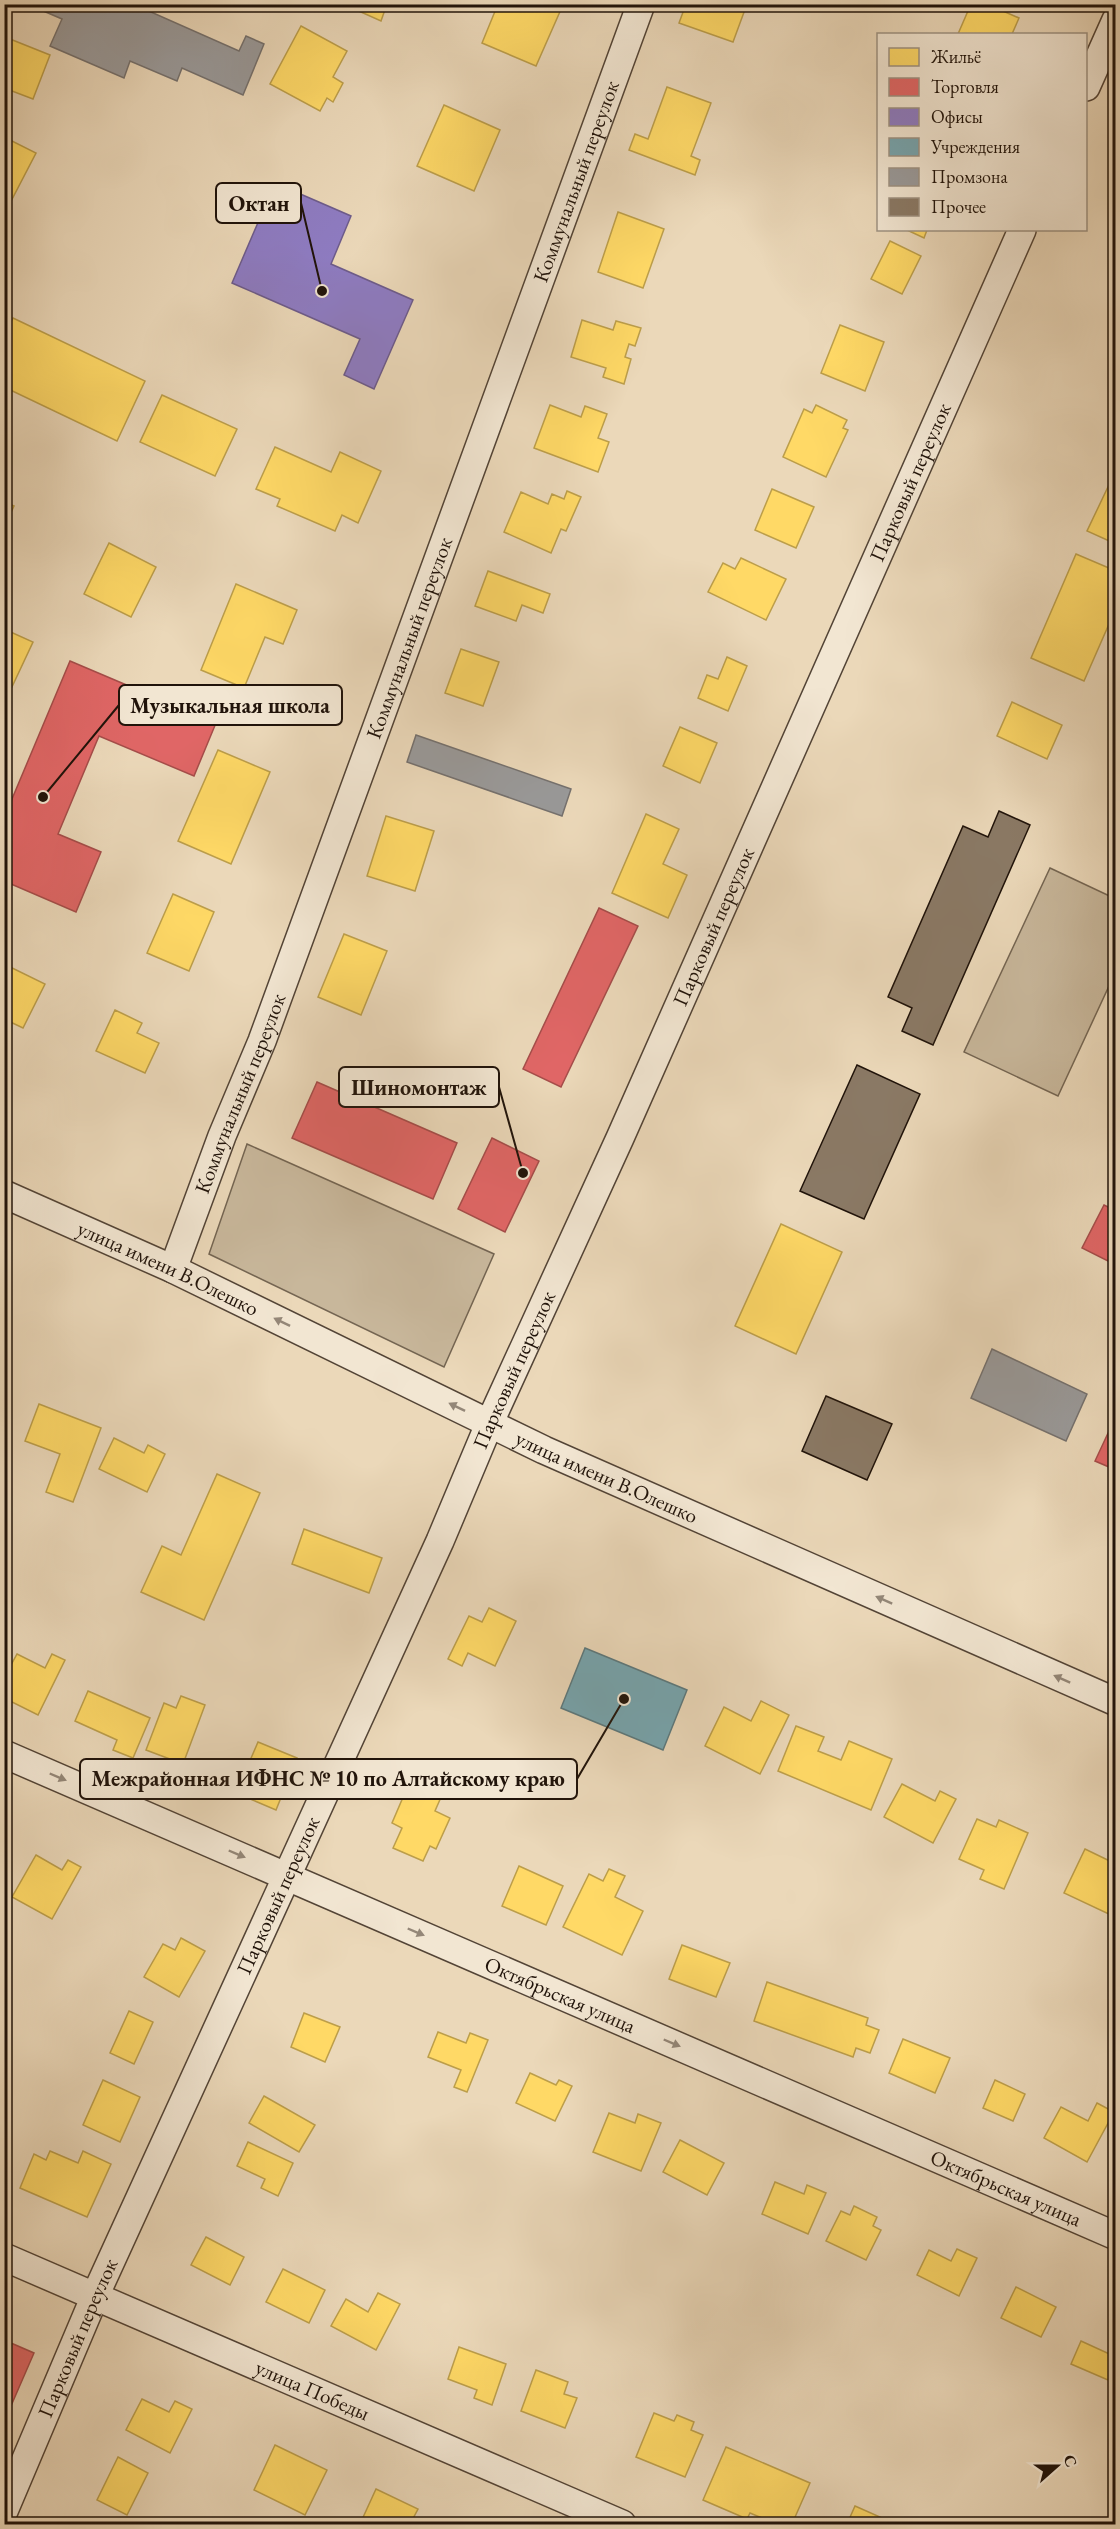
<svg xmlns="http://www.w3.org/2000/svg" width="1120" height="2529" font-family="'EB Garamond',serif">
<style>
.green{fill:#c8b79b;stroke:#746552;stroke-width:1.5}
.homes{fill:#ffd966;stroke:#bc9e4a;stroke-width:1.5}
.shops{fill:#e06666;stroke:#a64d4a;stroke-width:1.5}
.offices{fill:#8e7cc3;stroke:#6d5c8c;stroke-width:1.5}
.public{fill:#76a5af;stroke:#5c797e;stroke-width:1.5}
.industry{fill:#999;stroke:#75716e;stroke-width:1.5}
.building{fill:#8a7965;stroke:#20130a;stroke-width:1.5}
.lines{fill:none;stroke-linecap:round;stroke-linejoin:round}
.minor-casing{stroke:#534436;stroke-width:30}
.minor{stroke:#f2e6d2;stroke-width:27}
.oneway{fill:#948778}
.labels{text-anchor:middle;stroke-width:6;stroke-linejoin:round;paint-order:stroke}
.street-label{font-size:21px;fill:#20130a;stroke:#f2e6d2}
.leader{fill:none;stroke:#20130a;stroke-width:2}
.callout-dot{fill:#20130a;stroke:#f2e6d2;stroke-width:2}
.callout{fill:#f2e6d2;stroke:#20130a;stroke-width:2}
.callout-label{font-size:22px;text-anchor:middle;font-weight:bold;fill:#20130a}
</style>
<rect width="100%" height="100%" fill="#ebd8b9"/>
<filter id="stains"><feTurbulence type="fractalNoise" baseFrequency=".00333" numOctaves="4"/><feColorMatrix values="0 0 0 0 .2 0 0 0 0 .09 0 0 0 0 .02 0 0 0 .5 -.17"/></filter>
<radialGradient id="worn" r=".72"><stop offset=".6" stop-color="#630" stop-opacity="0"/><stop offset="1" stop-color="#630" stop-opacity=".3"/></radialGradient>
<!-- green -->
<g class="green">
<polygon points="1050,868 1116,899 1115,973 1058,1096 964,1052"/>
<polygon points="247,1144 494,1254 444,1367 209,1254"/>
</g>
<!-- homes -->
<g class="homes">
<polygon points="343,4 387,4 381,21"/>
<polygon points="498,4 557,4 562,7 536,66 482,43"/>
<polygon points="686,4 747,4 733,42 679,23"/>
<polygon points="971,4 987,4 1019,18 1012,34 958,34"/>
<polygon points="301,26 347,51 333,77 343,83 333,102 327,98 320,111 270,84"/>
<polygon points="5,37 50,55 33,99 4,88"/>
<polygon points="667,87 711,103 691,156 700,160 695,175 629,150 635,134 648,139"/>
<polygon points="444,105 500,130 474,191 417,166"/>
<polygon points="4,137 36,153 9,205 4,203"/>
<polygon points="618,212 664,229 643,288 598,272"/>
<polygon points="907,230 927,230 924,238"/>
<polygon points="890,241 921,256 902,294 871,279"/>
<polygon points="13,318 145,381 117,441 4,387 4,335"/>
<polygon points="582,320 613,330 616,321 641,328 635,346 629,344 625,357 631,359 624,384 603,377 606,368 571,357"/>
<polygon points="840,325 884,342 865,391 821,373"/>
<polygon points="162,395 237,429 215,476 140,442"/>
<polygon points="550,405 581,417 585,406 607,414 598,438 609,442 598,472 534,448"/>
<polygon points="816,405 847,420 843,428 848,430 826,477 783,457 804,409 812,413"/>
<polygon points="275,447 331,472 340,452 381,471 358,523 342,515 335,531 277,506 280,499 256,489"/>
<polygon points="1116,470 1116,544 1087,531"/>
<polygon points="772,489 814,507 796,548 755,530"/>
<polygon points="567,491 581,497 566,531 561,529 551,553 504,532 521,492 548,504 552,494 564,499"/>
<polygon points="4,502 14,506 4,528"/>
<polygon points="109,543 156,567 131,617 84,594"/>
<polygon points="1076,554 1116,571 1116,608 1084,681 1031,658"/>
<polygon points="741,558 786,579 766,620 708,592 723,563 735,569"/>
<polygon points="488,571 550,594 543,613 522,605 516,621 475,606"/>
<polygon points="236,584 297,610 283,644 265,637 244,688 201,670"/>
<polygon points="4,629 33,642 11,689 4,685"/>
<polygon points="461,649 499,662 483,706 445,693"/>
<polygon points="727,657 747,666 728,711 698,698 707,675 718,679"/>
<polygon points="1012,702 1062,725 1047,759 997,736"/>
<polygon points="680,727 717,743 700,783 663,766"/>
<polygon points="218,750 270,772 231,864 178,841"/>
<polygon points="646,814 679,829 663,864 687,875 668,918 612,893"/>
<polygon points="386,816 434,831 415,891 367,876"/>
<polygon points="173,894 214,912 189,971 147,953"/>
<polygon points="344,934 387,951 361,1015 318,997"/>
<polygon points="4,964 45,984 23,1028 4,1019"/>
<polygon points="115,1010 142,1023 137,1033 159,1043 145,1073 96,1051"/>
<polygon points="781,1224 842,1252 796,1354 735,1326"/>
<polygon points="39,1404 101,1428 73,1502 46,1492 60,1454 25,1441"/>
<polygon points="114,1438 144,1453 148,1445 165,1454 147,1492 99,1469"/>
<polygon points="217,1474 260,1493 204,1620 141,1592 162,1546 181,1555"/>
<polygon points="304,1529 382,1558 369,1593 292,1564"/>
<polygon points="489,1608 516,1621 495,1666 468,1653 462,1666 448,1659 469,1616 482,1622"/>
<polygon points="17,1654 45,1668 52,1654 65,1660 38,1715 4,1698 4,1678"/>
<polygon points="88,1691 150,1718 133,1758 113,1750 117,1740 75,1721"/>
<polygon points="181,1696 205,1705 183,1764 146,1750 164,1703 176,1708"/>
<polygon points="761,1701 789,1715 760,1774 705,1746 724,1707 751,1721"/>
<polygon points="796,1726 824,1737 818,1751 841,1760 849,1741 892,1759 871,1810 778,1771"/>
<polygon points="258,1742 297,1758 276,1810 236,1793"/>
<polygon points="410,1781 442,1795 435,1811 450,1818 436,1849 430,1846 423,1861 393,1848 402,1828 392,1823"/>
<polygon points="902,1784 935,1801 940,1791 956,1799 933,1843 884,1817"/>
<polygon points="977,1819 996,1827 999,1820 1028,1833 1004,1889 980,1879 984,1870 959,1859"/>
<polygon points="1085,1849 1116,1864 1116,1909 1113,1916 1064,1893"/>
<polygon points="36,1855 62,1870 68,1860 81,1867 52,1919 12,1897"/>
<polygon points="519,1866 563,1886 546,1925 502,1906"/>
<polygon points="609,1869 625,1876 615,1897 643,1911 622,1955 563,1927 589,1874 603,1881"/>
<polygon points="181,1938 205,1951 179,1997 144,1977 163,1944 175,1950"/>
<polygon points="682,1945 730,1963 716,1997 669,1979"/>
<polygon points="767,1982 868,2018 866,2025 879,2030 870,2053 856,2048 853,2057 754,2021"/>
<polygon points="129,2011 153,2022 134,2064 110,2053"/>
<polygon points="304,2013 340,2027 325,2062 291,2047"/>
<polygon points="438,2032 466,2043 470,2033 488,2040 467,2092 454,2087 461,2070 428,2057"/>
<polygon points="903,2039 950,2058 935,2093 889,2073"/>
<polygon points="530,2073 556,2085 559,2080 572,2086 555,2121 516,2103"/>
<polygon points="103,2080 140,2097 120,2142 83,2125"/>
<polygon points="995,2080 1025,2094 1013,2121 983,2108"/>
<polygon points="264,2096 315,2125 299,2152 249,2123"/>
<polygon points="1097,2103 1114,2112 1087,2162 1044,2138 1061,2107 1088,2121"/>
<polygon points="609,2113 635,2123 638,2114 661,2123 641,2171 593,2152"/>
<polygon points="680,2140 724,2163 707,2195 663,2172"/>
<polygon points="248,2142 293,2163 278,2196 261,2188 265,2179 237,2166"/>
<polygon points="50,2151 78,2163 83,2151 111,2164 87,2217 20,2188 34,2154 46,2160"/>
<polygon points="775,2182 804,2194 807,2185 826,2193 808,2234 762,2214"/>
<polygon points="854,2206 877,2217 873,2226 881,2230 866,2260 826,2241 841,2211 850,2215"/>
<polygon points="206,2237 244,2257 230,2285 191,2265"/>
<polygon points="957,2249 977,2258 959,2296 917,2275 929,2250 951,2261"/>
<polygon points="283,2269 325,2290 309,2323 266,2302"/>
<polygon points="1016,2287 1056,2307 1041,2337 1001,2318"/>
<polygon points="378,2293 400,2304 376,2350 331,2326 346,2299 368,2312"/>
<polygon points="1081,2341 1116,2357 1116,2362 1108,2380 1071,2364"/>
<polygon points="459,2347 506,2364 492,2405 474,2398 477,2390 448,2379"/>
<polygon points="536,2370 568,2382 564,2394 577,2398 565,2428 521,2411"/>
<polygon points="142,2399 169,2412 175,2401 192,2409 170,2453 126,2430"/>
<polygon points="654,2413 674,2421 677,2415 694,2422 691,2430 703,2435 685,2477 636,2457"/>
<polygon points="275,2445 327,2470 305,2515 254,2490"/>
<polygon points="726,2447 810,2483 792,2524 776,2524 750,2513 747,2519 703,2500"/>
<polygon points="118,2457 148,2473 127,2515 97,2500"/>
<polygon points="376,2489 418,2509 410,2524 360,2524"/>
<polygon points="855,2506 889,2521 887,2524 847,2524"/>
</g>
<!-- shops -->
<g class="shops">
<polygon points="70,661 216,723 194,776 99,736 58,834 101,852 76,912 4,881 4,818"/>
<polygon points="599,908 638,926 561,1087 523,1069"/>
<polygon points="317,1082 457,1143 433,1199 292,1138"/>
<polygon points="492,1138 539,1161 505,1232 458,1209"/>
<polygon points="1104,1205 1116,1211 1116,1265 1082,1248"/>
<polygon points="1116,1416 1116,1470 1095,1461"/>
<polygon points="4,2340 34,2353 4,2422"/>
</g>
<!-- offices -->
<polygon class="offices" points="275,183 351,216 331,264 413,300 374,389 344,375 360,339 232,283"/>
<!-- public -->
<polygon class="public" points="585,1648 687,1690 663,1750 561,1708"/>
<!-- industry -->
<g class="industry">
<polygon points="27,4 133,4 239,51 246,36 264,44 243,95 182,68 177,81 130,61 124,78 50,46 62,19"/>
<polygon points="416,735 571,789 562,816 407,762"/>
<polygon points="992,1349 1087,1394 1066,1441 971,1398"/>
</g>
<!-- building -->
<g class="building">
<polygon points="999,811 1030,825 933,1045 902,1031 912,1008 888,997 963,826 988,837"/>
<polygon points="857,1065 920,1094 864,1219 800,1191"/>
<polygon points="826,1396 892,1424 867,1480 802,1451"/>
</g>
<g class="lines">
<!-- minor casing -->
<g class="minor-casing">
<g id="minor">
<polyline points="1086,87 1116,20"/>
<path id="s1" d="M4,1194L173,1269L544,1450L1116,1702"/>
<path id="s2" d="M173,1269L222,1136L262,1041L641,4"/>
<path id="s3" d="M4,1754L1116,2236"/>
<path id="s4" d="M4,2257L622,2524"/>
<path id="s5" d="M4,2511L95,2296L440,1541L490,1422L620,1138L1022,230"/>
</g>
</g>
<!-- minor -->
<use href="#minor" class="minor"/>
</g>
<!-- one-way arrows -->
<defs><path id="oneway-solid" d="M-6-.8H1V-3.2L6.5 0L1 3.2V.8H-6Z" transform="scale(1.5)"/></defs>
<g class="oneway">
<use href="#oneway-solid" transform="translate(282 1322) rotate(-154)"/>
<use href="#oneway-solid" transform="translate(457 1407) rotate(-154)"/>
<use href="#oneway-solid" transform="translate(884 1600) rotate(-156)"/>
<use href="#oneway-solid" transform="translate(1062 1679) rotate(-156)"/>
<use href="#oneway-solid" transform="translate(58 1777) rotate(23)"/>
<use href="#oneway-solid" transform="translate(237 1854) rotate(23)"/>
<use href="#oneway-solid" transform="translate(416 1932) rotate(23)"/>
<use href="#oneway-solid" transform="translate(672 2043) rotate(23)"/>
</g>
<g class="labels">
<!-- street labels -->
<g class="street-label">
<text dy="7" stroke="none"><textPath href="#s2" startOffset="1160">Коммунальный переулок</textPath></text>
<text dy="7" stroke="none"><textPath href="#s5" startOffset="2222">Парковый переулок</textPath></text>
<text dy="7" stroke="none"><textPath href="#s2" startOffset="674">Коммунальный переулок</textPath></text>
<text dy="7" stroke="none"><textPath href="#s5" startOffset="1736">Парковый переулок</textPath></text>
<text dy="7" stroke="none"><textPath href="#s2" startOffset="188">Коммунальный переулок</textPath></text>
<text dy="7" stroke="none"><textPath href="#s1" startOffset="180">улица имени В.Олешко</textPath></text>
<text dy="7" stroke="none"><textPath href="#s5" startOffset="1250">Парковый переулок</textPath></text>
<text dy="7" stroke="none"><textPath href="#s1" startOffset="666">улица имени В.Олешко</textPath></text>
<text dy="7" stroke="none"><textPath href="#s5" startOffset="674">Парковый переулок</textPath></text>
<text dy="7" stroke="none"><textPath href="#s3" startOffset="606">Октябрьская улица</textPath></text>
<text dy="7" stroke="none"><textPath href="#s3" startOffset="1092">Октябрьская улица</textPath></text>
<text dy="7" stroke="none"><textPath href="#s5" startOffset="188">Парковый переулок</textPath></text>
<text dy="7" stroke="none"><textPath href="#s4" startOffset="336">улица Победы</textPath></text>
</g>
</g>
<!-- callouts -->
<path class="leader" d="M322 291L301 203M43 797L119 705M523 1173L499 1087M624 1699L577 1779"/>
<g class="callout-dot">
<circle cx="322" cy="291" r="6"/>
<circle cx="43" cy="797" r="6"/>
<circle cx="523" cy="1173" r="6"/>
<circle cx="624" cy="1699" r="6"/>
</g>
<g class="callout">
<rect x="216" y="183" width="85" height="40" rx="6"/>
<rect x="119" y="685" width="223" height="40" rx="6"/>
<rect x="339" y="1067" width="160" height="40" rx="6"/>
<rect x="80" y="1759" width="497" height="40" rx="6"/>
</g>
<g class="callout-label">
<text x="259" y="211">Октан</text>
<text x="230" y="713">Музыкальная школа</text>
<text x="419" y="1095">Шиномонтаж</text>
<text x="328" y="1786">Межрайонная ИФНС № 10 по Алтайскому краю</text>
</g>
<!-- margin -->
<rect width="1120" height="2529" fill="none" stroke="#ebd8b9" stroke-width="24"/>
<rect x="6" y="6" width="1108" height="2517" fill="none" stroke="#20130a" stroke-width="3"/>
<rect x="12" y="12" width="1096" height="2505" fill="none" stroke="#20130a" stroke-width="1.5"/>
<!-- legend -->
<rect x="877" y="33" width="210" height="198" fill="#f2e6d2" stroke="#9e9282" stroke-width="1.5"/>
<rect x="889" y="48" width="30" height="18" fill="#ffd966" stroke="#9e9282" stroke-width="1.5"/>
<text x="931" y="63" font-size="18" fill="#20130a">Жильё</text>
<rect x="889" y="78" width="30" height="18" fill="#e06666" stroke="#9e9282" stroke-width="1.5"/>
<text x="931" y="93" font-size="18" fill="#20130a">Торговля</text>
<rect x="889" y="108" width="30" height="18" fill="#8e7cc3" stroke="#9e9282" stroke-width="1.5"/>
<text x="931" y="123" font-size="18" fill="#20130a">Офисы</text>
<rect x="889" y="138" width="30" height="18" fill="#76a5af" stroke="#9e9282" stroke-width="1.5"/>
<text x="931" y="153" font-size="18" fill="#20130a">Учреждения</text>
<rect x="889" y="168" width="30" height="18" fill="#999999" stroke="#9e9282" stroke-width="1.5"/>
<text x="931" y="183" font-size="18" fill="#20130a">Промзона</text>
<rect x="889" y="198" width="30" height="18" fill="#8a7965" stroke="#9e9282" stroke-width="1.5"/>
<text x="931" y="213" font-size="18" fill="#20130a">Прочее</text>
<!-- north arrow -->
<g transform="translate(1057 2466) rotate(69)" stroke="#f2e6d2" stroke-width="4.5" paint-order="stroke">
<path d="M0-4.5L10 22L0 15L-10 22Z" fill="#20130a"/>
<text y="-9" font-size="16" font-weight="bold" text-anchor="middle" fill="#20130a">С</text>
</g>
<rect width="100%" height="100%" filter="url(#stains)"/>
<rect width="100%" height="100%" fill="url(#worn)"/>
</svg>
